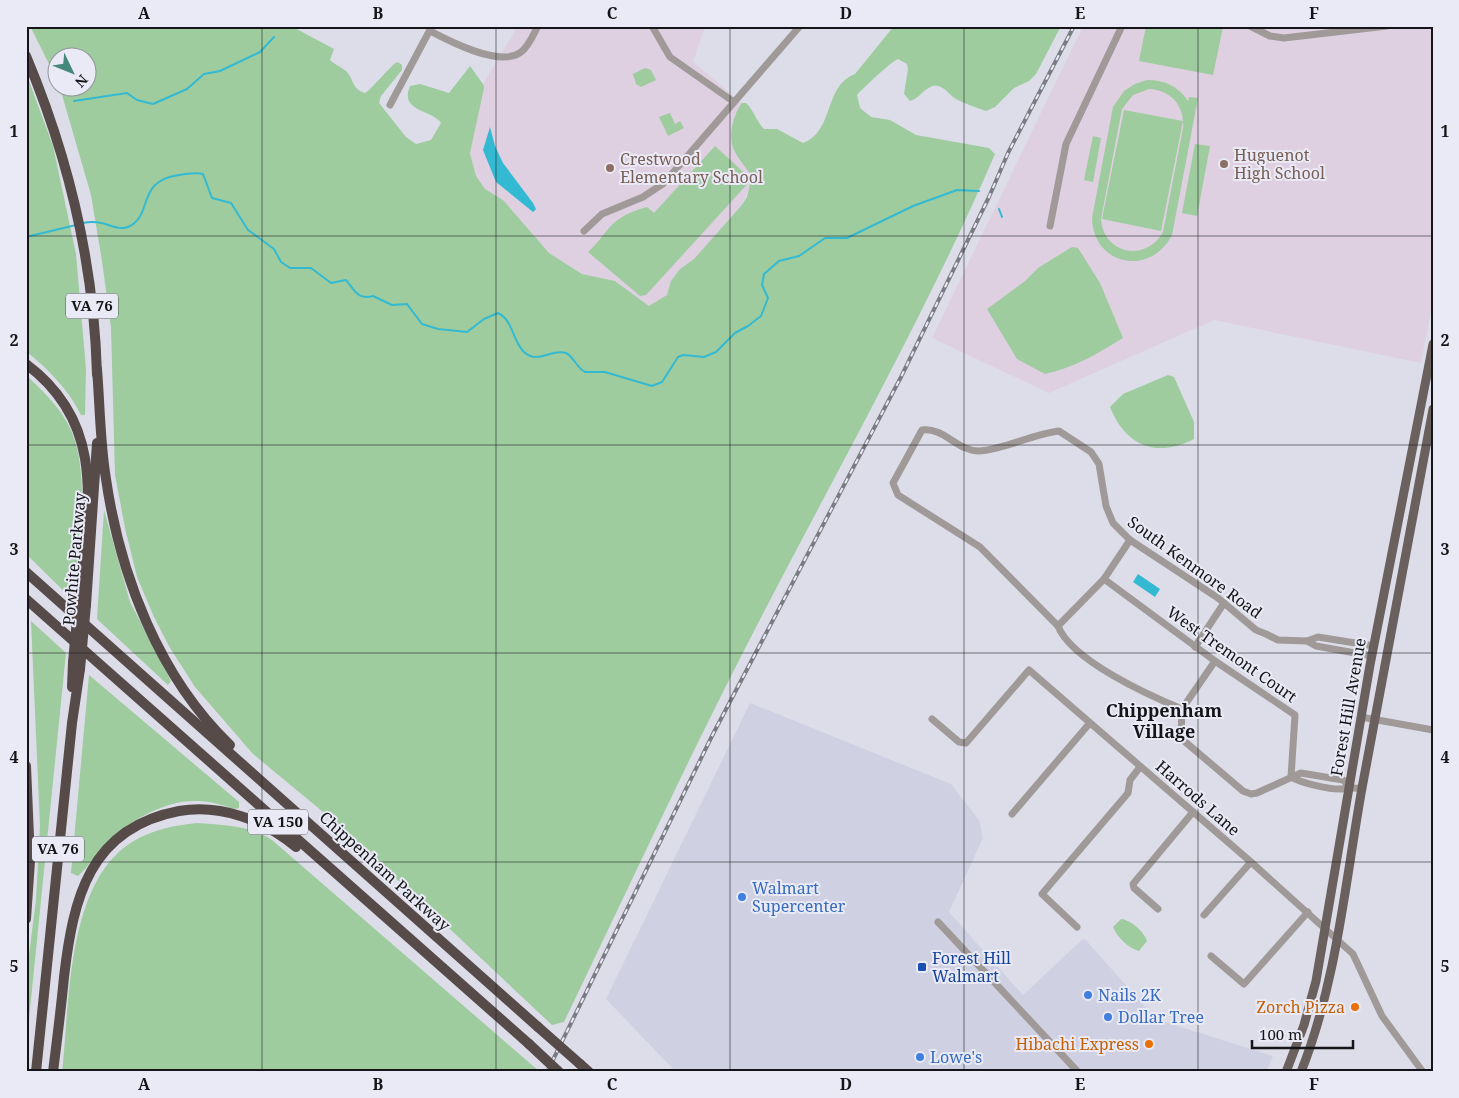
<svg xmlns="http://www.w3.org/2000/svg" width="1459" height="1098" font-family="'Noto Serif',serif">
<style>
.built{fill:#cfd0e2}
.education{fill:#decfe1}
.green{fill:#9ecc9f;fill-rule:evenodd}
.water{fill:#33bad2}
.lines{fill:none;stroke-linecap:round;stroke-linejoin:round}
.stream{stroke:#33bad2;stroke-width:2}
.minor{stroke:#9f9998;stroke-width:7}
.major{stroke:#6a605e;stroke-width:9}
.highway{stroke:#574b49;stroke-width:10}
.rail-casing{stroke:#7b7b83;stroke-width:4}
.rail{stroke:#eaeaf6;stroke-width:2;stroke-dasharray:5.5;stroke-linecap:butt}
.highway-bridge{stroke:#574b49;stroke-width:10}
.grid{fill:none;stroke:#151519;stroke-width:1;stroke-opacity:0.55}
.education-dot{fill:#8d6e63;stroke:#eaeaf6;stroke-width:2}
.shop-dot{fill:#3f7fe0;stroke:#eaeaf6;stroke-width:2}
.transit-dot{fill:#1a4fb4;stroke:#eaeaf6;stroke-width:2}
.food-dot{fill:#e8710a;stroke:#eaeaf6;stroke-width:2}
.labels{text-anchor:middle;stroke-width:4;stroke-linejoin:round;paint-order:stroke}
.shield{fill:#eaeaf6;stroke:#55555b;stroke-width:1}
.shield-label{font-size:15px;font-weight:bold;fill:#151519}
.education-label{font-size:16px;fill:#785e54;stroke:#eaeaf6;text-anchor:start}
.street-label{font-size:16px;fill:#151519;stroke:#eaeaf6}
.shop-label{font-size:16px;fill:#366cbe;stroke:#eaeaf6;text-anchor:start}
.transit-label{font-size:16px;fill:#164399;stroke:#eaeaf6;text-anchor:start}
.food-label{font-size:16px;fill:#c56008;stroke:#eaeaf6;text-anchor:end}
.neighbourhood-label{font-size:18px;font-weight:bold;fill:#151519;stroke:#eaeaf6}
.neatline{fill:none;stroke:#151519;stroke-width:2}
.grid-label{font-size:16px;text-anchor:middle;font-weight:bold;fill:#151519}
</style>
<rect width="100%" height="100%" fill="#dddde9"/>
<!-- built -->
<polygon class="built" points="750,703 951,784 979,820 983,838 949,912 1023,995 1084,938 1156,1019 1273,1056 1266,1072 676,1072 606,999"/>
<!-- education -->
<g class="education">
<polygon points="518,26 705,26 693,62 742,103 734,116 734,151 752,175 752,182 741,206 694,259 680,269 671,281 667,295 657,303 649,306 615,281 582,274 549,253 503,200 485,189 476,176 470,153 483,84"/>
<polygon points="1083,26 1433,26 1433,300 1421,363 1214,320 1049,393 932,338"/>
</g>
<!-- green -->
<g class="green">
<path d="M30,26H291L334,49L330,60C335,65 342,67 347,72C354,80 352,89 365,93L369,90L394,64L398,62L402,65V70L381,96L379,103L406,137L416,144L431,140L441,123C431,109 399,112 410,86L420,84L449,93L470,66L483,84L484,88L470,153L476,176L485,189L503,200L549,253L582,274L615,281L649,306L667,295L671,281L680,269L694,259L741,206L747,197L751,180L646,295L640,296L588,252C597,244 602,236 609,228C619,216 633,211 647,207L654,213L715,146L751,179V175C746,167 739,160 735,152C727,139 733,114 742,103H746C754,110 756,121 764,129H777L803,143C835,131 823,86 855,74L894,26H1061L1036,74L1029,81L1014,88L995,107L986,111C975,107 962,103 953,97C947,92 942,84 933,86C924,88 919,99 910,101L904,94L908,69L907,64L898,59C893,60 861,90 857,95L860,108L871,117L890,120L916,135L989,148L995,154C917,334 817,505 729,680C672,793 619,908 564,1022L552,1025L340,826L253,754L195,687L170,648L154,617L137,577L125,528L115,475L111,328L102,261L91,195L60,88H88V58H58L57,80Z"/>
<polygon points="1146,26 1223,27 1213,75 1139,61"/>
<polygon points="645,68 651,70 656,80 641,87 636,84 633,74"/>
<path d="M26,73L53,146L76,254L86,369L85,415H81C68,389 49,370 26,351Z"/>
<path d="M1147,80C1165,80 1178,86 1188,101L1189,97L1198,98L1172,235C1151,277 1093,266 1092,218L1113,107L1124,91L1135,84ZM1149,89C1171,90 1185,106 1183,128L1163,232C1146,263 1103,254 1101,219L1122,109L1133,95Z"/>
<polygon points="1124,110 1183,121 1161,231 1102,219"/>
<polygon points="670,113 675,124 680,121 684,128 668,136 659,117"/>
<polygon points="1093,136 1101,138 1093,182 1084,180"/>
<polygon points="1195,144 1210,146 1197,216 1182,213"/>
<path d="M1072,247L1078,248L1100,283L1123,338C1099,353 1073,368 1045,374L1017,359L987,309L1025,281L1038,268Z"/>
<path d="M26,375C44,392 64,411 73,435C90,483 78,540 74,590L70,597L27,555Z"/>
<path d="M1168,375L1174,377L1194,422V439C1157,458 1126,447 1110,407L1123,394Z"/>
<polygon points="104,510 130,602 171,681 168,685 97,619"/>
<polygon points="31,621 66,653 26,1049 26,978 36,900 40,826"/>
<path d="M89,675L239,802V808L234,809C222,805 210,801 197,801C166,800 133,819 111,839C99,850 90,865 78,876L71,873Z"/>
<path d="M197,823C223,825 249,825 272,840L540,1072H62C70,1004 66,883 132,842C152,830 174,825 197,823Z"/>
<path d="M1121,919C1131,920 1144,932 1147,941L1139,951C1128,948 1117,937 1113,927Z"/>
</g>
<!-- water -->
<g class="water">
<polygon points="490,127 495,146 503,163 533,203 536,209 533,212 496,182 483,150"/>
<polygon points="1138,574 1160,589 1155,597 1133,582"/>
</g>
<g class="lines">
<!-- stream -->
<g class="stream">
<polyline points="74,101 127,93 137,100 153,104 187,89 204,74 220,71 260,52 274,37"/>
<polyline points="999,209 1002,217"/>
<path d="M83,223C103,218 116,232 128,227C154,216 135,181 179,175C187,174 195,172 203,174L212,198L231,203L248,230L274,249L281,262L290,268H311L331,283L346,280C355,291 358,300 373,296L392,305L407,304L422,324L438,329L467,332L484,319L498,313C514,321 512,341 524,352C538,365 552,348 566,353C573,356 577,368 585,372H605L652,386L662,382L678,357L683,355L704,357L716,352L735,333L748,326L761,316L768,298L762,285L764,274L779,261L799,256L825,238H847L913,206L957,190L979,191"/>
<polyline points="26,237 76,225"/>
</g>
<!-- minor -->
<g class="minor">
<polyline points="652,26 670,57 734,102"/>
<polyline points="1250,26 1270,36 1284,38 1387,26"/>
<path d="M430,31C449,41 500,68 521,52C529,46 533,35 538,26"/>
<polyline points="390,105 432,26"/>
<polyline points="1050,226 1066,144 1122,26"/>
<polyline points="584,231 602,214 643,197 664,183 800,26"/>
<polyline points="1104,579 1215,661 1295,715 1291,777"/>
<polyline points="1058,626 1104,579 1130,540"/>
<polyline points="1307,641 1318,637 1374,646"/>
<polyline points="1195,647 1224,603"/>
<polyline points="1182,709 1215,661"/>
<polyline points="1361,717 1433,730"/>
<polyline points="932,719 959,742 966,743 1029,670 1251,862 1353,954 1382,1016 1423,1072"/>
<path d="M1291,777C1301,783 1331,790 1342,789C1350,788 1353,787 1362,789"/>
<path d="M1349,786L1343,780L1301,773L1257,793L1251,794L1243,791L1183,740L1181,736L1182,709C1148,695 1071,660 1058,626L980,547L898,495L893,483L922,430C944,427 957,451 979,451C1002,450 1033,434 1059,431L1091,452L1099,464L1106,506L1113,523L1130,540L1218,598L1256,630L1266,634L1278,640L1307,641L1316,646L1372,656"/>
<polyline points="1012,814 1089,724"/>
<polyline points="1158,909 1134,888 1133,884 1193,812"/>
<polyline points="1204,915 1251,862"/>
<polyline points="938,922 1078,1072"/>
<polyline points="1077,927 1042,894 1128,793 1130,780 1140,767"/>
<polyline points="1211,956 1244,984 1308,912"/>
</g>
<!-- major -->
<g class="major">
<polyline points="1286,1072 1304,1025 1316,981 1370,665 1433,344"/>
<path d="M1301,1072C1337,981 1345,883 1362,788C1385,661 1409,535 1433,409"/>
</g>
<!-- highway -->
<g class="highway">
<path d="M26,56C68,156 94,265 97,374"/>
<path d="M26,364C108,425 88,509 79,598"/>
<path d="M97,369C100,406 100,443 106,479C120,575 159,677 230,745"/>
<polyline points="26,572 538,1027"/>
<polyline points="26,599 529,1044"/>
<polyline points="86,605 97,443"/>
<polyline points="72,687 73,662"/>
<polyline points="26,766 30,861 26,919"/>
<polyline points="580,1064 589,1072"/>
<polyline points="36,1072 72,723 80,669"/>
<path d="M53,1072C57,1040 61,1009 64,977C73,899 89,828 179,811C221,804 264,820 296,847"/>
</g>
<!-- rail casing -->
<g class="rail-casing">
<polyline id="rail" points="547,1072 713,734 901,377 989,197 1008,153 1074,26"/>
</g>
<!-- rail -->
<use href="#rail" class="rail"/>
<!-- highway-bridge -->
<g class="highway-bridge">
<polyline points="73,662 79,598"/>
<polyline points="80,669 86,605"/>
<polyline points="538,1027 580,1064"/>
<polyline points="529,1044 559,1072"/>
</g>
</g>
<!-- grid -->
<path class="grid" d="M262,26V1072M496,26V1072M730,26V1072M964,26V1072M1198,26V1072M26,236H1433M26,445H1433M26,653H1433M26,862H1433"/>
<!-- markers -->
<g class="education-dot">
<circle cx="1224" cy="164" r="5"/>
<circle cx="610" cy="168" r="5"/>
</g>
<g class="shop-dot">
<circle cx="742" cy="897" r="5"/>
<circle cx="1088" cy="995" r="5"/>
<circle cx="1108" cy="1017" r="5"/>
<circle cx="920" cy="1057" r="5"/>
</g>
<rect class="transit-dot" x="917" y="962" width="10" height="10" rx="2.5"/>
<g class="food-dot">
<circle cx="1355" cy="1007" r="5"/>
<circle cx="1149" cy="1044" r="5"/>
</g>
<g class="labels">
<!-- shield labels -->
<g class="shield">
<rect x="66" y="293.5" width="52" height="25" rx="4"/>
<rect x="248" y="809.5" width="60" height="25" rx="4"/>
<rect x="32" y="836.5" width="52" height="25" rx="4"/>
</g>
<g class="shield-label">
<text x="92" y="311">VA 76</text>
<text x="278" y="827">VA 150</text>
<text x="58" y="854">VA 76</text>
</g>
<!-- education labels -->
<g class="education-label">
<text x="1234" y="161">Huguenot<tspan x="1234" dy="18">High School</tspan></text>
<text x="620" y="165">Crestwood<tspan x="620" dy="18">Elementary School</tspan></text>
</g>
<!-- street labels -->
<g class="street-label">
<text transform="translate(74 559) rotate(-85)" y="6">Powhite Parkway</text>
<text transform="translate(1195 567) rotate(36)" y="6">South Kenmore Road</text>
<text transform="translate(1232 654) rotate(35)" y="6">West Tremont Court</text>
<text transform="translate(1348 707) rotate(-80)" y="6">Forest Hill Avenue</text>
<text transform="translate(1198 798) rotate(41)" y="6">Harrods Lane</text>
<text transform="translate(385 871) rotate(42)" y="6">Chippenham Parkway</text>
</g>
<!-- shop labels -->
<g class="shop-label">
<text x="752" y="894">Walmart<tspan x="752" dy="18">Supercenter</tspan></text>
<text x="1098" y="1001">Nails 2K</text>
<text x="1118" y="1023">Dollar Tree</text>
<text x="930" y="1063">Lowe's</text>
</g>
<!-- transit labels -->
<g class="transit-label">
<text x="932" y="964">Forest Hill<tspan x="932" dy="18">Walmart</tspan></text>
</g>
<!-- food labels -->
<g class="food-label">
<text x="1345" y="1013">Zorch Pizza</text>
<text x="1139" y="1050">Hibachi Express</text>
</g>
<!-- neighbourhood labels -->
<g class="neighbourhood-label">
<text x="1164" y="717">Chippenham<tspan x="1164" dy="21">Village</tspan></text>
</g>
</g>
<!-- border -->
<rect width="1459" height="1098" fill="none" stroke="#eaeaf6" stroke-width="55"/>
<!-- north arrow -->
<g transform="translate(72 72) rotate(133)"><circle r="24" fill="#eaeaf6" stroke="#95959e"/>
<path d="M0-4L9 19L0 12L-9 19Z" fill="#46897b"/>
<text y="-8" font-size="14" font-weight="bold" text-anchor="middle" fill="#151519">N</text>
</g>
<!-- scale -->
<path d="M1252 1040v8h101v-8" fill="none" stroke="#151519" stroke-width="2.5"/>
<text x="1259" y="1040" font-size="15" fill="#151519" stroke="#eaeaf6" stroke-width="4" paint-order="stroke">100 m</text>
<rect x="28" y="28" width="1404" height="1042" class="neatline"/>
<g class="grid-label">
<text x="144" y="19">A</text>
<text x="378" y="19">B</text>
<text x="612" y="19">C</text>
<text x="846" y="19">D</text>
<text x="1080" y="19">E</text>
<text x="1314" y="19">F</text>
<text x="14" y="137">1</text>
<text x="1445" y="137">1</text>
<text x="14" y="346">2</text>
<text x="1445" y="346">2</text>
<text x="14" y="555">3</text>
<text x="1445" y="555">3</text>
<text x="14" y="763">4</text>
<text x="1445" y="763">4</text>
<text x="14" y="972">5</text>
<text x="1445" y="972">5</text>
<text x="144" y="1090">A</text>
<text x="378" y="1090">B</text>
<text x="612" y="1090">C</text>
<text x="846" y="1090">D</text>
<text x="1080" y="1090">E</text>
<text x="1314" y="1090">F</text>
</g>
</svg>
